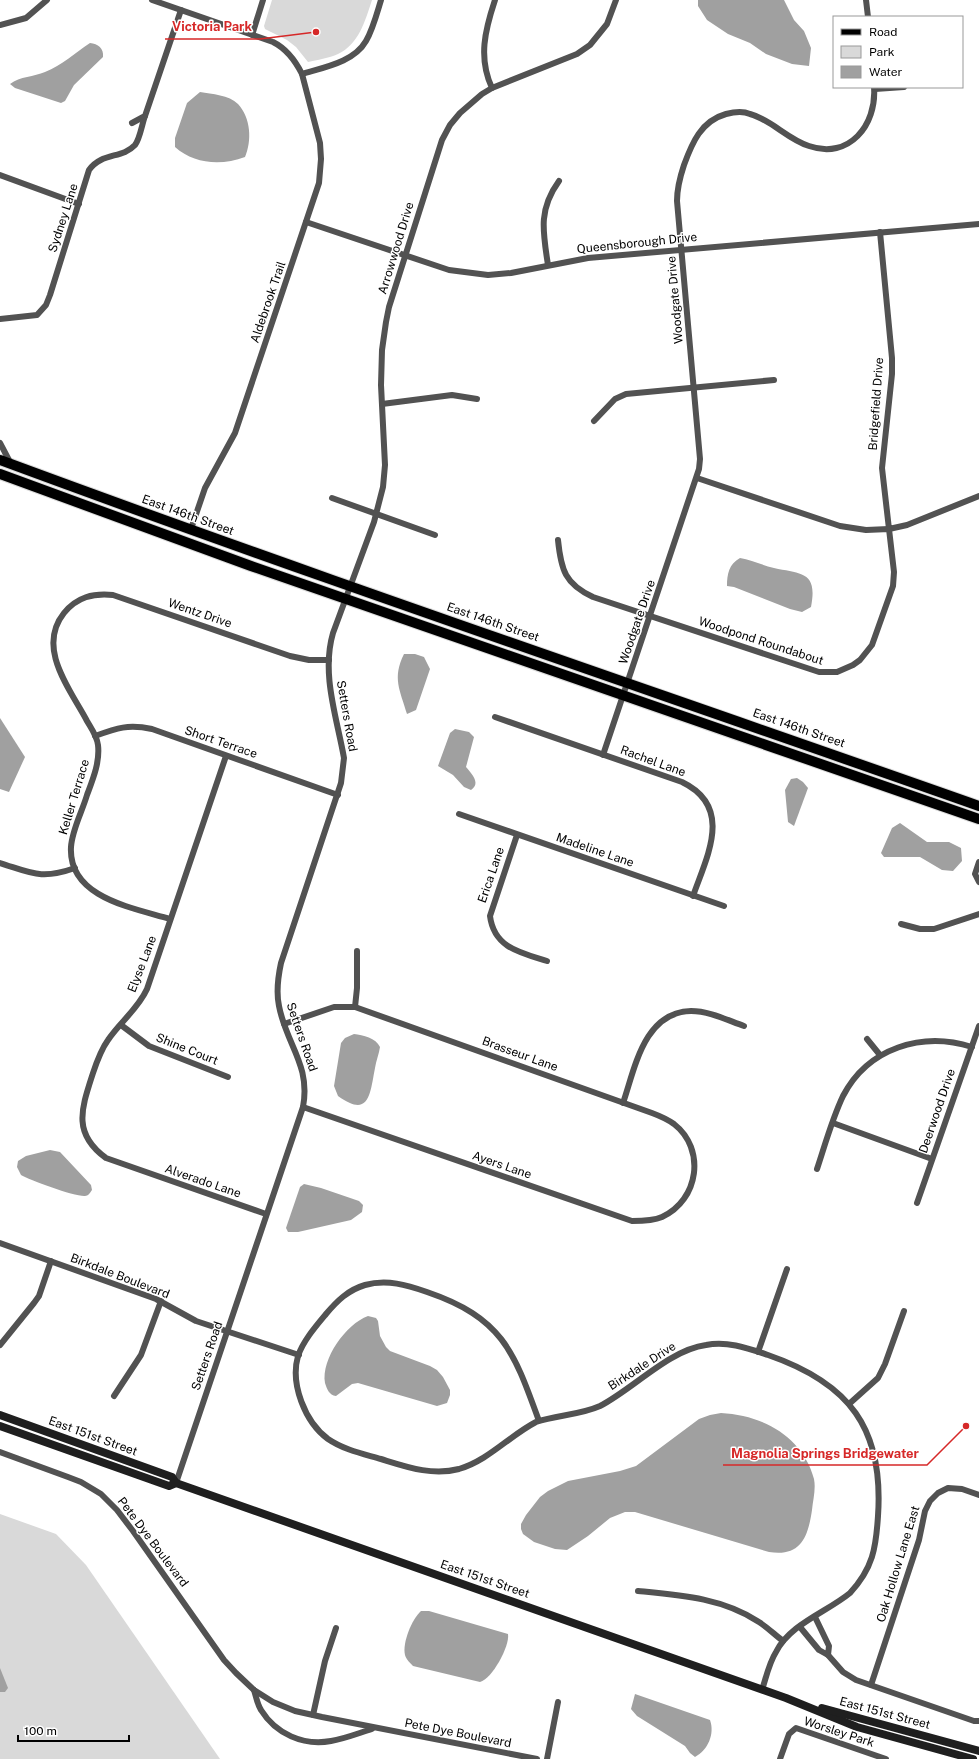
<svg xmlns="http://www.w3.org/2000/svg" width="979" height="1759" font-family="'Public Sans',sans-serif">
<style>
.green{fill:#d9d9d9}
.water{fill:#a0a0a0}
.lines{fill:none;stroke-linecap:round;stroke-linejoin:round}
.primary-casing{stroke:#dbdbdb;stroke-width:12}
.street{stroke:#525252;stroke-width:6}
.secondary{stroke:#1f1f1f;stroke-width:8}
.primary{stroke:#000;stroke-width:10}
.labels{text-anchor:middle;stroke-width:3;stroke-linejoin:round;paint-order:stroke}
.street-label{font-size:12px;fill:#000;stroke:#fff}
.leader{fill:none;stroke:#d62828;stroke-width:1.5}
.callout-dot{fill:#d62828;stroke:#fff;stroke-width:1.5}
.callout-label{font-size:13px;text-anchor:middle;font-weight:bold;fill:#d62828;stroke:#fff;stroke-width:3;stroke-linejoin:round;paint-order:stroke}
</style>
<rect width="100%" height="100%" fill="#fff"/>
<!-- green -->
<g class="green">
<path d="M272,0H372C365,21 359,44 338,54C329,58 317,60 308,62L296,47L287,40L265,29L264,26Z"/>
<polygon points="0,1514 56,1534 86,1565 220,1759 0,1759"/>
</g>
<!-- water -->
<g class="water">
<polygon points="698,0 784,0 794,20 804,31 811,48 809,66 792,64 766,54 750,43 728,34 707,20 698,6"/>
<path d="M90,43C98,44 104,48 103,57L74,85L65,101L61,103L15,88L10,84C20,76 34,77 45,72C62,65 75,53 90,43Z"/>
<path d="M200,92C212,94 229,95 238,104C251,118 252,141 245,157C221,166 194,164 175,147V138L187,103Z"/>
<path d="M740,558C751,560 762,565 774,568C801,574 818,571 811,607L802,612L790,609L734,587L727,586C727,574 729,564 740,558Z"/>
<path d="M404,654H415L424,657L430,669L416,710L407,714C400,690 392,678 404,654Z"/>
<polygon points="0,718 25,757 9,792 0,789"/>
<path d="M455,729L469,732L474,737L466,767C472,774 481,783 471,790L464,787L453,775L438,766L450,733Z"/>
<polygon points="797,778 803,782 808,788 794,826 788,822 785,790 791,779"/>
<polygon points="900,823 927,842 949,842 961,848 962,861 953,871 942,870 920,857 884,857 881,853 892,828"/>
<path d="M354,1034C363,1035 376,1038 380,1047C379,1054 376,1061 375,1068C370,1093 370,1119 338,1096L334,1086L341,1043L345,1038Z"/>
<path d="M50,1150L60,1152L91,1185L92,1190C90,1193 88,1196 85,1196C76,1197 29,1180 21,1175L17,1167L18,1161L26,1156Z"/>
<polygon points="304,1184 321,1188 359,1201 363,1205 362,1212 351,1220 298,1232 288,1232 286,1228 300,1187"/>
<path d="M368,1316L376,1318L378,1321L380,1336L386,1347L390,1351L430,1366L437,1370L443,1377L450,1390V1395L447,1403L437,1406L358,1383L352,1384L336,1396C329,1395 327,1389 325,1383C321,1359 346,1324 368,1316Z"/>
<path d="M721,1413C763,1415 803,1437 814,1479C816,1489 813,1500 812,1510C808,1537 801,1557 769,1552L635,1512H625L610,1518L588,1536L567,1550L555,1549L534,1542L523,1534L521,1529V1524L526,1515L540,1497L548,1491L568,1481L620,1471L636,1466L699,1419L710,1415Z"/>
<path d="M421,1611H429L508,1634C510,1646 492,1679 480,1682L413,1666C410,1663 406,1659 405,1655C402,1643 412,1619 421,1611Z"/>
<polygon points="0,1668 8,1688 5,1692 0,1692"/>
<path d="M635,1694L710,1720C715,1734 708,1750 695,1757L690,1753L685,1746L637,1716L631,1709Z"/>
</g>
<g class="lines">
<!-- primary casing -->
<g class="primary-casing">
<g id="primary">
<path d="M0,460C324,580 653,691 979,806"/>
<polyline points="0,474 251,566 979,819"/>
</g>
</g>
<!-- street -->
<g class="street">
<path d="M152,0L273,42C287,49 295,60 302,74L320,143L321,159L319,183L235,433L205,488L191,529"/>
<polyline points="866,0 868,17"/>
<polyline points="0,25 26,18 47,0"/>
<polyline points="252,35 263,0"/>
<path d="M302,74C325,67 354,62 366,41C373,29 377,13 381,0"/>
<path d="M492,88C478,58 485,30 495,0"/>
<polyline points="875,89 904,87"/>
<polyline points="132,123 145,116 181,10"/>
<polyline points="0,175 79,204"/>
<polyline points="306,222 449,270 488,275 511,273 588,258 979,224"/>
<polyline points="880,232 892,358 892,374 882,468 889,529 907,525 979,496"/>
<path d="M548,265C543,232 538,210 559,181"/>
<path d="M0,319L37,315L46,305L50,295L89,170C102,152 122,159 135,145C140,139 142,124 145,116"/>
<polyline points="382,404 452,395 477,399"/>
<polyline points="594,421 615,399 626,394 774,380"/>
<polyline points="0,443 11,464"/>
<polyline points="332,498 435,535"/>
<path d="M558,540C561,570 565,584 593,597L819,672H837L853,665L860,660L872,645L893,586L894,572L889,529L866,530L840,526L697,478"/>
<path d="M495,717L682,782C734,807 707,856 693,896"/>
<path d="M95,736C117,728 128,724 152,729L338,795"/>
<path d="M603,755L699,469L700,459L677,201C677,189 680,177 684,165C692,143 701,121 726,114C734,112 743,111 750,114C772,120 787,139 809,146C849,160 877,125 874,87"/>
<path d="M226,756L147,989C138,1009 120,1022 108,1040C100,1051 96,1064 92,1076C81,1110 73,1134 106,1158L266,1214"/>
<polyline points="459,814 724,906"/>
<path d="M517,835L490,916C494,948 521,953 547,961"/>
<polyline points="979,862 975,874 979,882"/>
<path d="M0,863C32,873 41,880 75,868"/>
<path d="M170,919C134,908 68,898 71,847C72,830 82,812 87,795C93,779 100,762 98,745C97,736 91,728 87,721C70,689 36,648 64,613C77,597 93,593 113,595L290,656L309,660H329"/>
<polyline points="901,924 920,929 934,929 979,914"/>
<polyline points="355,1007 357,988 357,951"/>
<path d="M284,1024L334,1007H355L652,1113C660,1116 667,1119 674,1124C706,1149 699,1200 662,1217C653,1221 642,1221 632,1221L303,1107"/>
<polyline points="121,1025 149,1046 228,1077"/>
<polyline points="867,1039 880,1055"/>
<path d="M623,1103C635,1068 644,1012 691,1011C709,1011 727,1020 744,1026"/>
<polyline points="833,1123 932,1159"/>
<path d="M817,1169C825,1145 832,1119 843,1096C868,1048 922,1031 972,1047"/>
<polyline points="917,1203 979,1026"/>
<polyline points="0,1243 156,1299 196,1321 299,1355"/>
<polyline points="0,1345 34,1303 39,1296 51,1261"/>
<polyline points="758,1352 787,1269"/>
<polyline points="114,1396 141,1355 161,1301"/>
<polyline points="849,1404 878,1378 885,1364 904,1311"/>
<path d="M539,1421C514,1352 503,1318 427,1292C407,1285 387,1279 365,1285C348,1290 337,1301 326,1314C316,1326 303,1341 298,1356C290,1384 305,1422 328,1439C344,1450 364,1454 381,1459C407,1467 432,1476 459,1469C489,1460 509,1436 536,1422C557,1415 580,1415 600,1406C633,1389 669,1350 706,1345C728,1341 747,1348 768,1355C849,1383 884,1428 878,1516C876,1548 873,1568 850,1593C827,1612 790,1624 776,1652C769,1663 766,1678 762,1690"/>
<polyline points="0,1452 68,1477 81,1482 101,1494 117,1510 133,1531 224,1660 236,1673 254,1690 273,1702 295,1711 322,1717 537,1759"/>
<path d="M176,1483L303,1107C311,1065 286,1044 279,1006C276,992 278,977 281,963L341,783L344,758C337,718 321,674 333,633L374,522L383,487L385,465L381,385L382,350L386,322L389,307L442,140L450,125L460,113L482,94L492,88L577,54L590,45L607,24L616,0"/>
<path d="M638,1591C680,1595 723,1598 759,1622C767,1627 775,1635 783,1641"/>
<polyline points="800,1627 819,1650 828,1655 829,1646 815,1617"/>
<polyline points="828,1655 843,1672 856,1680 974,1721 979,1721"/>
<polyline points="871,1685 919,1540 925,1511 930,1501 938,1493 948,1488 962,1489 979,1495"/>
<path d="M254,1690C256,1696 257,1704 261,1710C276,1734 303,1746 331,1741C344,1739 359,1733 372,1729"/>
<polyline points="313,1715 325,1661 336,1628"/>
<polyline points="547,1759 558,1702"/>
<polyline points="780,1759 789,1734 796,1728 886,1759"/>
</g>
<!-- secondary -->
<g class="secondary">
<polyline points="0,1415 172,1477 176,1483 786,1698 857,1727 973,1759"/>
<polyline points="0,1426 169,1486 176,1483"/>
<polyline points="822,1708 979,1751"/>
</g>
<!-- primary -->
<use href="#primary" class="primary"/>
</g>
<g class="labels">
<!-- street labels -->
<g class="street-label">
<text transform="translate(63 218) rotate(-72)" y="4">Sydney Lane</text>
<text transform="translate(637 243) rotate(-6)" y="4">Queensborough Drive</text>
<text transform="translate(396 248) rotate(-73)" y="4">Arrowwood Drive</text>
<text transform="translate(675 300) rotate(-95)" y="4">Woodgate Drive</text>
<text transform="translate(268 302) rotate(-71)" y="4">Aldebrook Trail</text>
<text transform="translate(876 404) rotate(-86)" y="4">Bridgefield Drive</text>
<text transform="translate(188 515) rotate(20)" y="4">East 146th Street</text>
<text transform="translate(200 613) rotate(19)" y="4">Wentz Drive</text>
<text transform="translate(493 622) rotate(19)" y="4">East 146th Street</text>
<text transform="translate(637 622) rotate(-71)" y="4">Woodgate Drive</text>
<text transform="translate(761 641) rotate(18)" y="4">Woodpond Roundabout</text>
<text transform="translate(347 716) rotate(80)" y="4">Setters Road</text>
<text transform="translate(799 728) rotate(19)" y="4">East 146th Street</text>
<text transform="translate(221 742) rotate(19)" y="4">Short Terrace</text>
<text transform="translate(653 761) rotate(20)" y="4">Rachel Lane</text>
<text transform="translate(74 797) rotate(-73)" y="4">Keller Terrace</text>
<text transform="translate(595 850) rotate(19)" y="4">Madeline Lane</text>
<text transform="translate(491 875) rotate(-71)" y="4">Erica Lane</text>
<text transform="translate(142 964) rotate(-69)" y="4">Elyse Lane</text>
<text transform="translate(302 1037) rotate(71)" y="4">Setters Road</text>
<text transform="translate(187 1049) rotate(22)" y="4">Shine Court</text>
<text transform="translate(520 1054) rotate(20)" y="4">Brasseur Lane</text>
<text transform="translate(937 1111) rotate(-71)" y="4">Deerwood Drive</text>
<text transform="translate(502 1165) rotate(19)" y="4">Ayers Lane</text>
<text transform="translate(203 1181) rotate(19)" y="4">Alverado Lane</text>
<text transform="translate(120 1276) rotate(21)" y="4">Birkdale Boulevard</text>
<text transform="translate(207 1356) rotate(-71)" y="4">Setters Road</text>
<text transform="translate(642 1366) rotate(-33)" y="4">Birkdale Drive</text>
<text transform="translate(93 1436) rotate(20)" y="4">East 151st Street</text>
<text transform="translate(153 1542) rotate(53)" y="4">Pete Dye Boulevard</text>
<text transform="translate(898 1564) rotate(-73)" y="4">Oak Hollow Lane East</text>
<text transform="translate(485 1579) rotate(19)" y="4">East 151st Street</text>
<text transform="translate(885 1713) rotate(15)" y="4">East 151st Street</text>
<text transform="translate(839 1732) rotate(18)" y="4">Worsley Park</text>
<text transform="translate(458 1733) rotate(11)" y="4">Pete Dye Boulevard</text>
</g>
</g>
<!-- callouts -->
<path class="leader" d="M316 32L260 39H165M966 1426L927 1465H723"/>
<g class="callout-dot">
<circle cx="316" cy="32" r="4"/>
<circle cx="966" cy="1426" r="4"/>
</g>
<g class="callout-label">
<text x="212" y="31">Victoria Park</text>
<text x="825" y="1458">Magnolia Springs Bridgewater</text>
</g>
<!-- legend -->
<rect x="833" y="16" width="130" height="72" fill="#ffffff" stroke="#999999"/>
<rect x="841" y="29" width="20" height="6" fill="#000000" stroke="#999999"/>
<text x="869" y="36" font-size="12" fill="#000000">Road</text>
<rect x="841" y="46" width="20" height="12" fill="#d9d9d9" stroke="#999999"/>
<text x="869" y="56" font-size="12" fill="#000000">Park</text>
<rect x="841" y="66" width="20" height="12" fill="#a0a0a0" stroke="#999999"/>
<text x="869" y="76" font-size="12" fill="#000000">Water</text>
<!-- scale -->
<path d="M18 1735v6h111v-6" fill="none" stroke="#000000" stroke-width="2"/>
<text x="24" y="1735" font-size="12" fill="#000000" stroke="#ffffff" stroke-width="3" paint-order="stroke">100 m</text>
</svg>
